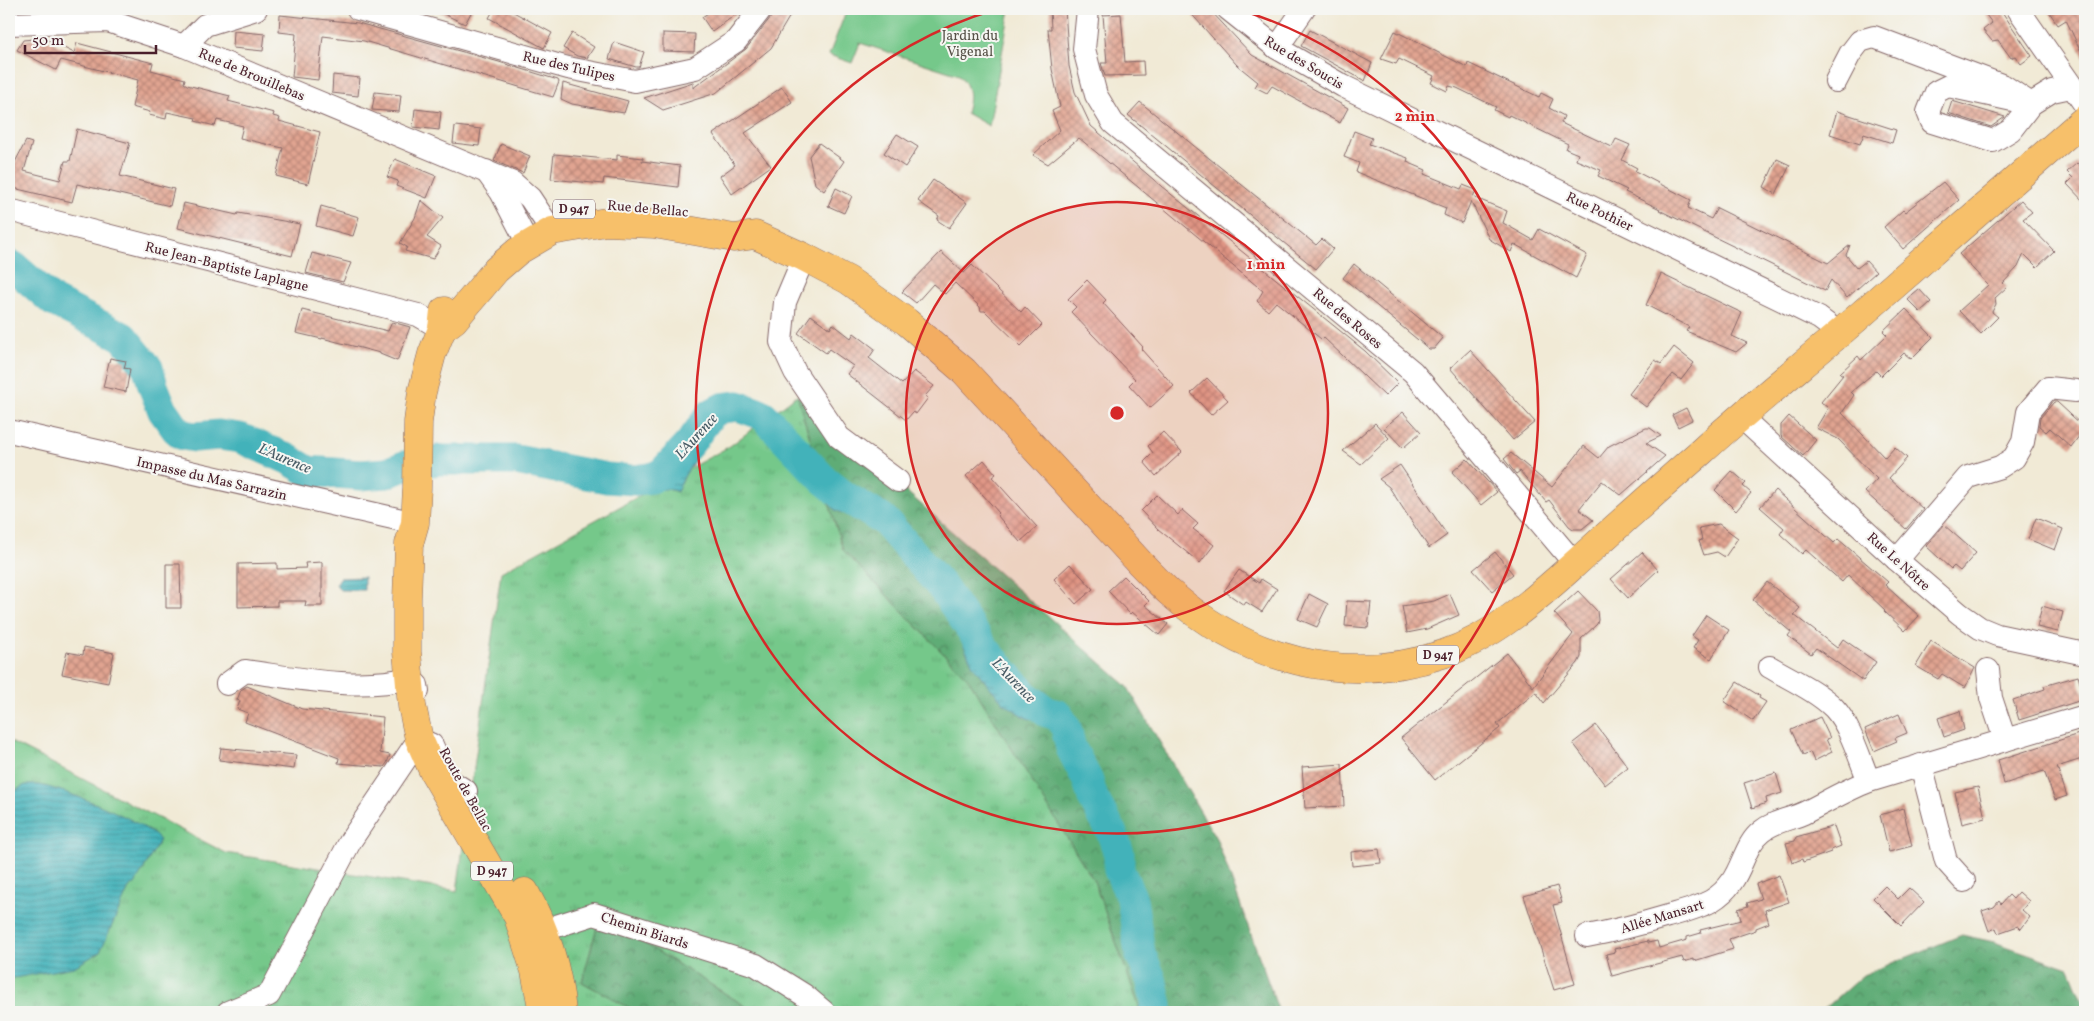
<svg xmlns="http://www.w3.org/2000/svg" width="2094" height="1021" font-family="Vollkorn,serif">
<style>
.grass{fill:url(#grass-tufts);stroke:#5f745a}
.forest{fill:url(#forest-crowns);stroke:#546650}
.park{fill:#74c88a;stroke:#5f745a}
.water{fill:url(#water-rules);stroke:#466872}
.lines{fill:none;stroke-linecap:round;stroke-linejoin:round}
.river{stroke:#42b2ba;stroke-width:31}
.building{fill:url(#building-cross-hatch)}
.minor-casing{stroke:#846667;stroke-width:24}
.major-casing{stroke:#846667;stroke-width:29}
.minor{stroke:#fff;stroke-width:22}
.major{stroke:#f7c06b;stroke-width:28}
.ring{fill:none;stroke:#d62828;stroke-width:2.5}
.labels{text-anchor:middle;stroke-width:4;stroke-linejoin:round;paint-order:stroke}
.shield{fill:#f6f6f2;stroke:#7e6067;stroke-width:1}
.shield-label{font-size:12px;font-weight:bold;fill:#4a1f2b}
.park-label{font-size:14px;fill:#575248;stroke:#f6f6f2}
.street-label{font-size:14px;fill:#4a1f2b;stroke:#f6f6f2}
.water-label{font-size:15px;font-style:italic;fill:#475a64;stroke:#f6f6f2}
.centre{fill:#d62828;stroke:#f6f6f2;stroke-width:2.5}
.ring-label{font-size:15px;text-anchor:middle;font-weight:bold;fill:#d62828;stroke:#f6f6f2;stroke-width:4;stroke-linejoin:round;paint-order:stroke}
</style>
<defs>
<pattern id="grass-tufts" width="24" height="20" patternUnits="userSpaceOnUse" patternTransform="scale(1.25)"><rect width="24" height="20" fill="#74c88a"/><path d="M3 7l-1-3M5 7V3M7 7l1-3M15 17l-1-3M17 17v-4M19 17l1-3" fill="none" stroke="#66ab77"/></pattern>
<pattern id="forest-crowns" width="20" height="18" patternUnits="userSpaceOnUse" patternTransform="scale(1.25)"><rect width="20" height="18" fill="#5fac76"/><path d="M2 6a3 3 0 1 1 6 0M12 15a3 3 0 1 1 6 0" fill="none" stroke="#508b61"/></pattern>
<pattern id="water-rules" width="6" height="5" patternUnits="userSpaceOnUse" patternTransform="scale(1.25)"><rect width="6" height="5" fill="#42b2ba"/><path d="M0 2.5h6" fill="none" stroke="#399097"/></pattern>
<pattern id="building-cross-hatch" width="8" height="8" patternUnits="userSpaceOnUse" patternTransform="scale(1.25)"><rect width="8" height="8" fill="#e1a491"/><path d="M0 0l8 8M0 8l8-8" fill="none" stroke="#b88577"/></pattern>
</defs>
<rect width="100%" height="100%" fill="#f6f6f2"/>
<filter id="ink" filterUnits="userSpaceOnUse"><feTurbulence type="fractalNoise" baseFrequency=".02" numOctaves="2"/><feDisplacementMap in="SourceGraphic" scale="10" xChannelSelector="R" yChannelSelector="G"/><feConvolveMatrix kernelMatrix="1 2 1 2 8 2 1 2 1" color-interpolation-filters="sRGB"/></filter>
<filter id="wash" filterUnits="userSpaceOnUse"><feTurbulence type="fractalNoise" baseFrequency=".0096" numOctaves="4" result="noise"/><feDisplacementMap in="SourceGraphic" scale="20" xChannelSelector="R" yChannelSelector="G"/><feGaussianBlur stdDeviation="1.12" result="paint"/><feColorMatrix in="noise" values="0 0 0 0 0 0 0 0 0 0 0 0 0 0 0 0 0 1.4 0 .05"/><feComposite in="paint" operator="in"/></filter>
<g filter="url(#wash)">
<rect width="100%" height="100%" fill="#f1ead6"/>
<!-- grass -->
<polygon class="grass" points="797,395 843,550 969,680 1094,881 1139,1006 1138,1012 755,1012 600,916 582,982 637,1012 9,1012 9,741 226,853 457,891 501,572 730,446"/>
<!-- forest -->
<g class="forest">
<polygon points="797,395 1127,686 1217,840 1279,1012 1138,1012 1139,1006 1094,881 969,680 843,550"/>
<polygon points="600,916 755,1012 637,1012 582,982"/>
<polygon points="1962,935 1994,942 2069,968 2085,1007 2085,1012 1821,1012 1863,975"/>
</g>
<!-- park -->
<path class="park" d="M847,9H1010L989,126L966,113C970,98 971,87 959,75L860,43L852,63L829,55Z"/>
<!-- water -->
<g class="water">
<path d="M9,264L14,267L53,301L123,337L148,368L153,386L163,411L176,429L183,434L195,437L219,435L240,438L288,459L308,471L361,475L387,473L404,466V479C382,480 358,487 336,482C331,481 326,478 321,477C314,476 306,476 299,474C275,465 254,449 229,443C206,437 175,453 159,426L143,372L120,341L96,328L56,310L15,273L9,271Z"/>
<path d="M738,406L763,415L823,479L844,496L885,521L942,587L986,651L1024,695L1047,712L1058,715L1066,728L1071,748L1088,781L1093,798L1111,831L1119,853V870L1132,899L1140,953L1151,979L1157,1005L1154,1012H1145L1146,997L1139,973L1130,954L1127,907L1114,881L1112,859L1106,843L1084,798L1077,771L1064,750L1057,728L1024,717L1004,703L987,684L973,666L955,627L944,614L933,591H930L887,540L871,525L835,510L810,478L758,420L741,415L724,418L715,423L708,440L685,475L677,492C661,485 654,493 636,491C593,485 551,474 508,469C484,466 459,468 435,470V460H516L607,478L635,480L651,478L662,473L690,443L711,414L722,408Z"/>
<polygon points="364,577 364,590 340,590 336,584 340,578"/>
<path d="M25,785C31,785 38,784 44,786C70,792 143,820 160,840L135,884L129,888L100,952L74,967L9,979V794Z"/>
</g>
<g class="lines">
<!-- river -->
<polyline class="river" points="9,264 14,267 53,301 123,337 148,368 153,386 163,411 176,429 183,435 195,437 219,435 240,438 288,459 308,471 361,475 387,473 404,466 438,460 516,460 607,478 635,480 651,478 662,473 690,443 711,414 722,408 738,406 763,415 823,479 844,496 885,521 942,587 986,651 1024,695 1047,712 1058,715 1066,728 1071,748 1088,781 1093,798 1111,831 1119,853 1119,870 1132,899 1140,953 1151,979 1157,1005 1154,1012"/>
</g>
<g id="blocks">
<!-- building -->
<g class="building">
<polygon points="433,9 473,9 465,24"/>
<polygon points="494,9 508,9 552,33 544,48 489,18"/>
<polygon points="714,9 743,9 712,32 702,17"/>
<polygon points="774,9 794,9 771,48 716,93 663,110 644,98 693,82 693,88 746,49 771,17"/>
<polygon points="1050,9 1065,9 1069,66 1075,92 1091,126 1161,186 1365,351 1398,383 1385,396 1323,337 1321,339 1276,302 1268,311 1257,301 1263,291 1079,138 1048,164 1033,155 1060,130 1052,111 1060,107 1052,69 1048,29 1051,29"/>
<polygon points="1187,9 1209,9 1252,55 1348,108 1340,123 1272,86 1267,93 1255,87 1258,82 1237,65"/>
<polygon points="1994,9 2000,9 2032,56 2021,64 2015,56 2011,58 1998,40 1992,41 1983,30 1992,23 1986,15"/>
<polygon points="2047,9 2082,9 2078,11 2085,22 2085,60 2066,20 2058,25"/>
<polygon points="1121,14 1125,62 1143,61 1144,75 1105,76 1101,63 1107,63 1103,15"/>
<polygon points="280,15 358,23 499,62 558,80 559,82 553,97 364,41 323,36 318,80 292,77 296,34 279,32"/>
<polygon points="1310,30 1372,63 1365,81 1301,46"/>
<polygon points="234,31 265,34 263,51 233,48"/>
<polygon points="1395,31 1467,67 1468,63 1539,97 1541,93 1553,99 1549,108 1564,116 1561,123 1612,147 1616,139 1630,145 1622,160 1637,168 1635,171 1691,200 1688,208 1711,219 1717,208 1828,263 1850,245 1846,255 1857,268 1866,261 1876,272 1847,298 1831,280 1825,291 1659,210 1660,209 1625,192 1627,190 1598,176 1601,170 1576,160 1578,154 1566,149 1568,144 1509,115 1508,117 1494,110 1496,107 1457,88 1449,86 1447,91 1431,83 1434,76 1399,59 1396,64 1381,59"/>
<polygon points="572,33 594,47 587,58 577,56 563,48"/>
<polygon points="663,33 695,34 694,52 663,51"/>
<polygon points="44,38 74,53 77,43 153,63 151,70 185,79 184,83 187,85 230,96 228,101 274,113 273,116 280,118 279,121 320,132 308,184 276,176 283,148 240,138 243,126 217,120 215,126 195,121 196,118 167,112 166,119 149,115 150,112 132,107 138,80 61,60 56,70 17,50 23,40"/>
<polygon points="614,42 644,52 639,67 636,67 609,59"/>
<polygon points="333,75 360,78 358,96 332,93"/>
<polygon points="563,83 628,101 624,113 572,104 561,99"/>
<polygon points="782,87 792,102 745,133 771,166 732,194 720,176 735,165 713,134"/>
<polygon points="375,92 401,95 399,112 372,110"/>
<polygon points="1952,101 1982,110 2005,117 1991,127 1948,113"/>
<polygon points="1140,102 1316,245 1322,239 1333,249 1316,269 1128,115"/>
<polygon points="415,109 441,112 439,130 413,127"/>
<polygon points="1837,111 1896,130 1892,143 1864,134 1860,144 1830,134"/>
<polygon points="455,126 481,129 479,146 453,143"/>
<polygon points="77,129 130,143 120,176 174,189 170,206 77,184 72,202 9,187 9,165 13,166 26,141 32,143 24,171 60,180 65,161 70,161"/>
<polygon points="1354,131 1372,138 1369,144 1408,158 1407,162 1426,170 1424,174 1461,189 1463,185 1476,190 1473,197 1507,211 1503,223 1533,240 1539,229 1587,255 1576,278 1514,244 1511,252 1489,239 1471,201 1462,223 1444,215 1446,208 1356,172 1359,163 1344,157"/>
<polygon points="897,134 918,147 905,167 884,153"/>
<polygon points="819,143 844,161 824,191 815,184 809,156"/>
<polygon points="501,144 530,156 523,173 494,161"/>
<polygon points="554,154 617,160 617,155 643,158 642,161 680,166 678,187 604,178 603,184 551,179"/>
<polygon points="395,159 436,176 427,198 396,186 398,181 387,177"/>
<polygon points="1777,159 1790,165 1776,194 1764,187"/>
<polygon points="2077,163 2083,169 2085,167 2085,203 2067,184 2073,178 2067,172"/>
<polygon points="933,180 967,203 949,228 937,220 939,216 918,201"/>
<polygon points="1943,182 1959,200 1903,249 1884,227 1903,210 1905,212"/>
<polygon points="836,188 852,196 844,213 828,206"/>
<polygon points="421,200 443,218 427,237 441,246 433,259 405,251 407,247 400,243 415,218"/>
<polygon points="2021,200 2032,212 2023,219 2054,251 2037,267 2024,254 2018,267 2003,283 2007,287 1995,298 1996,304 1992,312 1998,317 1981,334 1959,311 1988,285 1959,254"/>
<polygon points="184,203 237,215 238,213 300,224 292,256 178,228"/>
<polygon points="321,206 359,217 353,236 316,226"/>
<polygon points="941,252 964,273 972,265 1021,312 1025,307 1042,325 1021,346 985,311 981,311 980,307 955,283 945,294 933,284 916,303 902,292"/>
<polygon points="312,253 351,263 343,282 306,273"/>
<polygon points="1354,264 1443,338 1434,349 1429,349 1343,278"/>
<polygon points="1661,274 1742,313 1732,336 1747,343 1736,352 1686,331 1689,327 1646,305"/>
<polygon points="1087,280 1106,300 1103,303 1143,347 1141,349 1174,386 1150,408 1129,385 1135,379 1071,312 1076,307 1068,299"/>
<polygon points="1919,289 1931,302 1920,312 1907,299"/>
<polygon points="1906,309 1933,337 1911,359 1904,353 1881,376 1876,371 1851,392 1854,395 1842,413 1885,458 1895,447 1907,458 1889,478 1923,509 1906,529 1865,492 1877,479 1838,439 1816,428 1828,408 1821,402 1843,375 1840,373 1858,356 1861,360 1887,335 1883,331"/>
<polygon points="302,310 388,331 392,322 410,327 397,361 380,354 380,353 322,338 322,339 296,333"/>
<polygon points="811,315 830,329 833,324 851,338 854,333 875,349 869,358 902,384 914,371 934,386 925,396 928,398 916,414 913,412 906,420 847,374 853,366 829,349 826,353 798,333"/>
<polygon points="1674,347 1694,363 1681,380 1673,374 1646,407 1629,394 1655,360 1661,364"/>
<polygon points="1470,350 1535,422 1513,440 1450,368"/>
<polygon points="110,358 126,361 124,368 130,369 126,392 103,387"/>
<polygon points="1207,378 1228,400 1211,415 1191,393"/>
<polygon points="2054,402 2057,402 2085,428 2071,447 2050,428 2046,432 2039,426 2040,418"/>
<polygon points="1686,408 1692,420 1678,427 1672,415"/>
<polygon points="1403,412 1421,432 1403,448 1384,428"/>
<polygon points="1789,416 1816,440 1803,456 1781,436 1781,425"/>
<polygon points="1375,423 1389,438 1361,464 1343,451"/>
<polygon points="1646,428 1650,428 1661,436 1646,443 1665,456 1621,495 1602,481 1579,509 1593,520 1582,529 1573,529 1569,526 1549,500 1546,502 1520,471 1516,474 1504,459 1511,453 1552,487 1584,446 1599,458 1609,446 1621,440 1622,441 1625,438"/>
<polygon points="1163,432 1182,452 1156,476 1144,462 1153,453 1148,446"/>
<polygon points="1467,459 1497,492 1481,505 1452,472"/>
<polygon points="984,460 996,474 992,477 1037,527 1020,542 997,515 999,513 966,476"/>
<polygon points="1400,465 1447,535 1429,548 1389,487 1379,479"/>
<polygon points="1732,471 1746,483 1743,486 1751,493 1736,511 1715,490"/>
<polygon points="1775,490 1834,543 1838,539 1888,582 1885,585 1919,616 1905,631 1884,611 1885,610 1848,575 1842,582 1806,550 1802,554 1780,534 1784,528 1760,507"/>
<polygon points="1157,495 1178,515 1182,510 1198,524 1193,529 1214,545 1200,563 1158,529 1141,511"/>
<polygon points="2036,518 2063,529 2055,550 2028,539"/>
<polygon points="1719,524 1738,538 1725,557 1717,552 1704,555 1699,541 1702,540 1699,528"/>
<polygon points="1944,525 1976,553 1960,571 1954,566 1951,569 1926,546"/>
<polygon points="1495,552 1513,574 1492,591 1473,570"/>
<polygon points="1642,552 1658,570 1628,598 1611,579"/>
<polygon points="322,562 322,606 305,606 306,601 277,601 277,606 238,607 238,564 277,563 277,569 306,568 305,563"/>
<polygon points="166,564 180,564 181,608 166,608"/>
<polygon points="1070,564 1093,589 1076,604 1054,579"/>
<polygon points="1239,570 1259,583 1261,579 1277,589 1262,612 1246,602 1244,605 1224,591"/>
<polygon points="1124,576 1149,601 1145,605 1168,624 1159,635 1132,612 1130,614 1108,591"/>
<polygon points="1767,582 1800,608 1794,615 1837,648 1843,639 1876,662 1863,681 1816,648 1811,654 1788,636 1791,632 1753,600"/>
<polygon points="1578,591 1597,611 1598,620 1597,624 1581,639 1581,657 1578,663 1544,703 1536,692 1497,724 1500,728 1435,780 1401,738 1507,653 1533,687 1573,634 1554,613"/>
<polygon points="1309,594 1328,604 1317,627 1298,619"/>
<polygon points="1450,594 1459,615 1427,629 1407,633 1402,606 1434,601"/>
<polygon points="1347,601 1371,602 1368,628 1345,626"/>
<polygon points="2042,606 2063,612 2058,632 2037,627"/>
<polygon points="1706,615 1729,630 1711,659 1693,648 1698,640 1692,636"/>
<polygon points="1931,641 1975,668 1965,688 1942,674 1938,679 1916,666"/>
<polygon points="84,647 114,653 108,683 62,674 67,652 83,655"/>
<polygon points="2078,676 2085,699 2019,720 2013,700 2045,689 2044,686"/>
<polygon points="1737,682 1760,696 1759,698 1766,702 1753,721 1724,701"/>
<polygon points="247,686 302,709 383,717 380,753 390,755 387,763 384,767 338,763 339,758 245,722 248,713 237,709 240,701 237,700 241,690"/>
<polygon points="1960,711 1964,730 1944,737 1938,718"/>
<polygon points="1899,714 1907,733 1895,738 1897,741 1874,751 1865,729"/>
<polygon points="1820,717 1830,738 1826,739 1832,752 1814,761 1810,752 1803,755 1791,730"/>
<polygon points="1596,725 1628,767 1605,785 1573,743"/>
<polygon points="2085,732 2085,758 2057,767 2067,796 2055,800 2044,771 2004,784 1998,760"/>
<polygon points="221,748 296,755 294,769 219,760"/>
<polygon points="1342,764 1344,806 1305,808 1302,767"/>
<polygon points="1776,773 1782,793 1766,798 1767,803 1752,808 1744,783"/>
<polygon points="1978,787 1985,818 1962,824 1955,792"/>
<polygon points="1903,808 1912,846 1889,852 1880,815"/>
<polygon points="1834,826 1841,846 1831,850 1831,852 1803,862 1802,859 1792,863 1786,843 1795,841 1796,837"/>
<polygon points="1379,849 1381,863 1352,866 1351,852"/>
<polygon points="1779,875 1789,902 1765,910 1769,923 1756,928 1756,930 1729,939 1733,949 1694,961 1694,959 1684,962 1682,957 1612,976 1606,954 1615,952 1614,949 1648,941 1648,943 1657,941 1659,948 1687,940 1687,937 1701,933 1700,930 1741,920 1738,909 1748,906 1747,903 1761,899 1756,884"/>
<polygon points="1557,886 1562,903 1553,905 1575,984 1554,990 1524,896"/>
<polygon points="1885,886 1898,899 1909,888 1924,902 1901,926 1873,898"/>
<polygon points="2019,892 2029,901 2022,910 2030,917 2021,929 2018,926 1998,933 1996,928 1989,931 1982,911 1994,907 1999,901 2001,904 2009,895 2013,899"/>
</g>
</g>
</g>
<g filter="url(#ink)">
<use href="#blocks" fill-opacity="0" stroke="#846667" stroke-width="1"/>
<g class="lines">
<!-- minor casing -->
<g class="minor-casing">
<g id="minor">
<polyline points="358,9 568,68 635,81 695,68 736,41 761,9"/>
<polyline points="1088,9 1084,49 1096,95 1113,123 1413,372 1575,564"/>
<polyline points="1228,9 1277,48 1343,86 1819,318 1839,333"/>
<polyline points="2018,9 2085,105"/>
<polyline points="9,24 108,21 184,46 513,183 530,198 552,231"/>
<polyline points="184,46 205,25 256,9"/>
<polyline points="1277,48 1304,9"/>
<polyline points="1836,81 1850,54 1860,41 1874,37 2004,86 2031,104 2052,91 2071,87"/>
<polygon points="1948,86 2031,104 2011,130 1993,141 1932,122 1928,112 1936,92"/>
<polyline points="486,171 501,192 528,244"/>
<polyline points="9,210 418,315 442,329"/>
<polyline points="804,257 785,302 781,342 795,372 839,437 898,481"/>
<polyline points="1741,417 1897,560 1960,614 1980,628 1997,635 2085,654"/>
<polyline points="9,431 415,523"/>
<polyline points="1897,560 1968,477 2000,467 2014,458 2023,442 2028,412 2048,388 2076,391"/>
<path d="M1770,667C1790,679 1817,691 1834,708C1850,725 1860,760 1869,781"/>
<polyline points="1988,670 1991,698 2005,740"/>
<path d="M227,684L245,671C297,678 357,691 409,678L417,685L418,691"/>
<polyline points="1921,765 1946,861 1964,881"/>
<polyline points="529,922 532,927 544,930 594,914 756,965 804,995 824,1012"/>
<path d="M1587,936C1614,931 1641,924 1668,916C1683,912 1698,908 1711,901C1745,881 1739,849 1762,831C1774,821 1791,819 1804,813C1826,802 1846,790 1869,781L2085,716"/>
<polyline points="228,1012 269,995 351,840 419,739 432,745 447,779 466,791"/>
</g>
</g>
<!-- major casing -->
<g class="major-casing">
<g id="major">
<polyline points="444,311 442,329 432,354 422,392 418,422 417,488 415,523 409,544 407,599 407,652 412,706 419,739 433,771 518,917 535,971 543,1012"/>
<path d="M442,329L454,320L496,270L518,251L552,231L606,222L654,224L734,238L755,235L804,257L848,280L907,322L964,371L1140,563C1150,573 1159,583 1169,592C1246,660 1345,687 1443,654C1500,635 1544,591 1587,553C1625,519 1663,485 1702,451C1747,410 1794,372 1841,332C1922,261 2004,190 2085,119"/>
<path d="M525,892C546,930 558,969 562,1012"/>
</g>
</g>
<!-- minor -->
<use href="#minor" class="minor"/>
<!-- major -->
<use href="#major" class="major"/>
</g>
</g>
<!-- distance rings -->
<circle cx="1117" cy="413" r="211" fill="#d62828" fill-opacity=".12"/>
<g class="ring">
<circle cx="1117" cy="413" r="211"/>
<path d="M1237 9A421 421 0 1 1 997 9"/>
</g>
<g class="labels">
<!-- shield labels -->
<g class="shield">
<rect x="553" y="199.5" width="42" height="19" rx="4"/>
<rect x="1417" y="645.5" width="42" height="19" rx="4"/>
<rect x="471" y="861.5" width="42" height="19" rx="4"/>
</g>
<g class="shield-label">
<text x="574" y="213">D 947</text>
<text x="1438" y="659">D 947</text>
<text x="492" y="875">D 947</text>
</g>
<!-- park labels -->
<g class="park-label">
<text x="970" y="40">Jardin du<tspan x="970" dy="16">Vigenal</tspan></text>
</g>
<!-- street labels -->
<g class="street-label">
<text transform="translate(1304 62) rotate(31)" y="5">Rue des Soucis</text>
<text transform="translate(569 66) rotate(13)" y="5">Rue des Tulipes</text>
<text transform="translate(252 74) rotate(23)" y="5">Rue de Brouillebas</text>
<text transform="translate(648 208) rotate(5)" y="5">Rue de Bellac</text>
<text transform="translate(1600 211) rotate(26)" y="5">Rue Pothier</text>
<text transform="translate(227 266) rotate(14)" y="5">Rue Jean-Baptiste Laplagne</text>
<text transform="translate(1348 318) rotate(40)" y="5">Rue des Roses</text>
<text transform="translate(212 478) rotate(13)" y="5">Impasse du Mas Sarrazin</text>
<text transform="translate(1899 561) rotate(42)" y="5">Rue Le Nôtre</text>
<text transform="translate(466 789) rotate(61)" y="5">Route de Bellac</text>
<text transform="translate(1662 916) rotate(-17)" y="5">Allée Mansart</text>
<text transform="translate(645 930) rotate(18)" y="5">Chemin Biards</text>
</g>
<!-- water labels -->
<g class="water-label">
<text transform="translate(696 436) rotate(-48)" y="5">L'Aurence</text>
<text transform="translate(285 458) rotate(23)" y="5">L'Aurence</text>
<text transform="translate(1014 680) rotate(46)" y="5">L'Aurence</text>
</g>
</g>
<circle cx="1117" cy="413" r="8" class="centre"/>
<g class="ring-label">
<text x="1415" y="121">2 min</text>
<text x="1266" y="269">1 min</text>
</g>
<!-- margin -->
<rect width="2094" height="1021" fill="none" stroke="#f6f6f2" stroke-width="30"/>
<!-- scale -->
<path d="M25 45v8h131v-8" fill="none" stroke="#4a1f2b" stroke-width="2.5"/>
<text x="32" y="45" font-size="15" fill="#4a1f2b" stroke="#f6f6f2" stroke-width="4" paint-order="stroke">50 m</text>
</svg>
